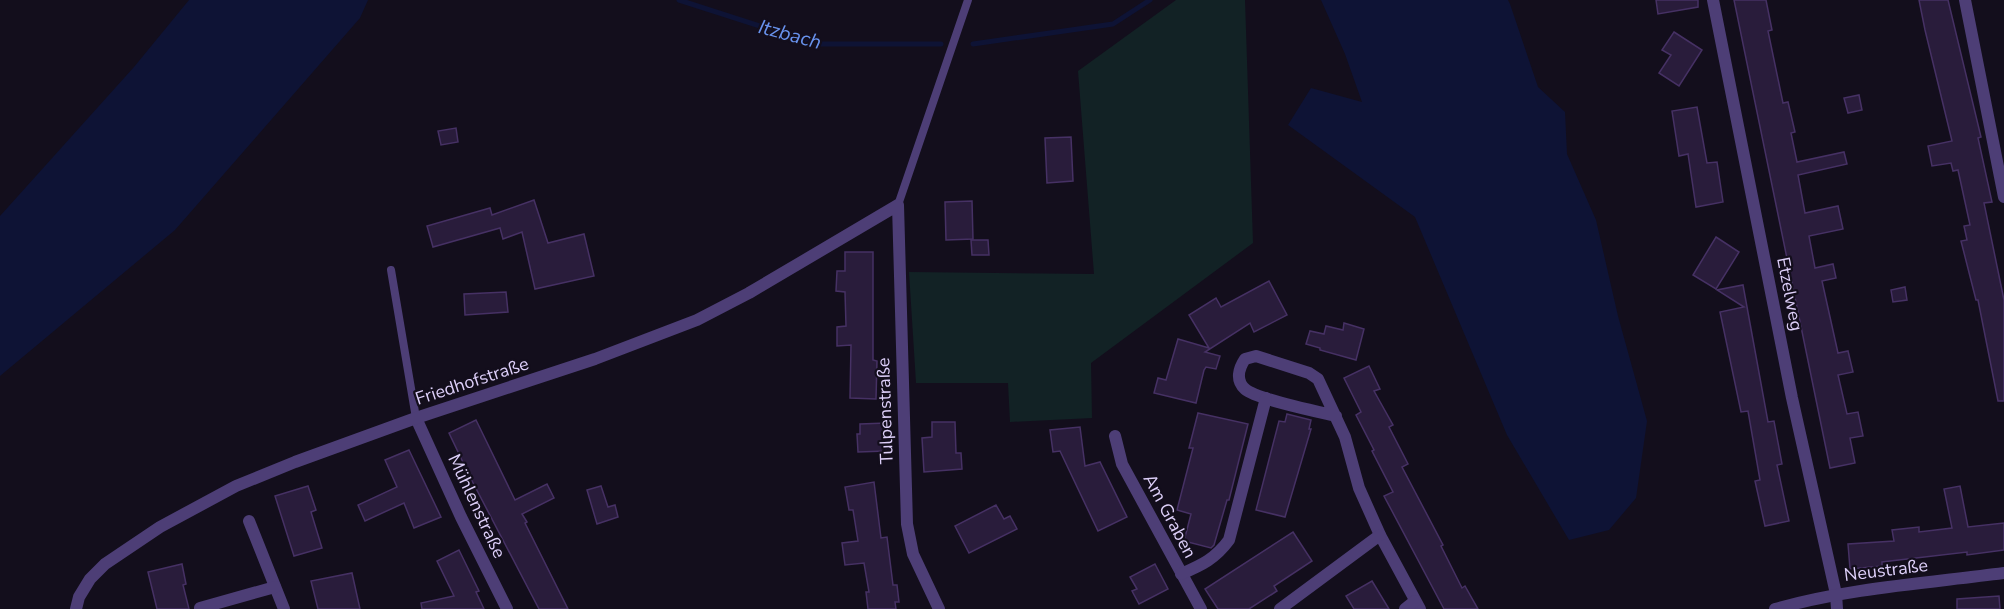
<svg xmlns="http://www.w3.org/2000/svg" width="2004" height="609" font-family="'Nunito Sans',sans-serif">
<style>
.green{fill:#122225}
.water{fill:#0e1335}
.lines{fill:none;stroke-linecap:round;stroke-linejoin:round}
.stream{stroke:#0e1335;stroke-width:5}
.building{fill:#291c3b;stroke:#463164;stroke-width:1.5}
.lane{stroke:#4d3e76;stroke-width:8}
.street{stroke:#4d3e76;stroke-width:12}
.labels{text-anchor:middle;stroke-width:4.5;stroke-linejoin:round;paint-order:stroke}
.street-label{font-size:18px;fill:#ddcff9;stroke:#130e1c}
.water-label{font-size:20px;font-style:italic;fill:#6892ed;stroke:#130e1c}
</style>
<rect width="100%" height="100%" fill="#130e1c"/>
<!-- green -->
<polygon class="green" points="1176,0 1245,0 1253,243 1091,363 1092,418 1010,422 1008,383 916,383 909,272 1094,274 1078,71"/>
<!-- water -->
<g class="water">
<polygon points="189,0 368,0 360,18 175,230 0,376 0,216 134,67"/>
<polygon points="1321,0 1508,0 1510,4 1538,87 1565,112 1567,154 1596,220 1618,316 1647,421 1636,498 1609,530 1569,540 1507,435 1415,217 1288,125 1311,88 1362,102 1345,54"/>
</g>
<g class="lines">
<!-- stream -->
<g class="stream">
<polyline points="679,0 816,44 941,44"/>
<polyline points="973,44 1113,24 1150,0"/>
</g>
</g>
<!-- building -->
<g class="building">
<polygon points="1656,0 1698,0 1698,7 1658,14"/>
<polygon points="1734,0 1766,0 1772,30 1768,31 1783,103 1788,102 1795,132 1791,133 1797,162 1844,152 1847,164 1798,175 1805,213 1838,206 1843,229 1809,236 1815,268 1833,264 1836,278 1822,281 1838,353 1848,351 1853,372 1838,375 1847,414 1858,412 1863,436 1850,438 1855,463 1830,468"/>
<polygon points="1919,0 1948,0 1981,137 1978,138 1992,202 1984,203 2004,300 2004,401 1998,401 1978,300 1976,300 1961,241 1967,240 1964,226 1970,225 1958,170 1953,171 1951,163 1932,166 1928,146 1952,141 1925,30"/>
<polygon points="1674,32 1702,50 1679,86 1659,73 1671,55 1662,50"/>
<polygon points="1859,95 1862,110 1848,113 1844,98"/>
<polygon points="1697,107 1707,163 1717,162 1723,202 1696,207 1688,154 1679,156 1672,111"/>
<polygon points="456,128 458,142 441,145 438,131"/>
<polygon points="1071,137 1073,181 1047,183 1045,138"/>
<polygon points="534,200 548,243 584,234 594,276 535,289 522,232 503,239 500,228 433,247 427,226 490,208 492,215"/>
<polygon points="972,201 973,239 946,240 945,202"/>
<polygon points="1716,237 1739,252 1716,289 1693,275"/>
<polygon points="971,240 988,240 989,255 972,255"/>
<polygon points="845,252 873,252 873,360 877,361 876,399 850,398 851,345 837,346 837,327 846,326 845,292 836,291 837,271 845,271"/>
<polygon points="1269,281 1287,315 1254,332 1250,323 1205,352 1220,356 1216,369 1206,367 1204,370 1196,403 1154,393 1158,378 1166,380 1178,339 1209,348 1189,315 1216,298 1221,307"/>
<polygon points="1743,285 1768,422 1774,421 1782,464 1777,465 1789,521 1765,526 1755,481 1760,480 1748,411 1741,412 1720,312 1744,307 1717,290"/>
<polygon points="1905,287 1907,300 1893,302 1891,290"/>
<polygon points="506,292 508,312 465,315 464,294"/>
<polygon points="1344,323 1364,329 1356,360 1320,350 1320,348 1306,344 1310,331 1324,334 1326,326 1343,330"/>
<polygon points="1369,366 1380,389 1374,391 1393,425 1389,427 1408,464 1402,467 1443,545 1441,546 1462,588 1465,586 1478,609 1444,609 1384,496 1393,492 1372,451 1374,450 1356,415 1361,412 1344,378"/>
<polygon points="1198,413 1248,424 1229,500 1227,500 1214,545 1211,548 1184,541 1191,514 1177,510 1193,448 1189,448"/>
<polygon points="1287,414 1311,420 1309,429 1311,429 1285,517 1256,510 1279,421 1285,422"/>
<polygon points="476,420 515,500 547,484 554,498 522,514 527,522 525,523 568,609 539,609 470,477 449,433"/>
<polygon points="932,422 955,422 956,453 961,453 962,469 924,472 922,438 932,437"/>
<polygon points="886,423 886,451 858,452 857,434 860,434 860,424"/>
<polygon points="1080,427 1085,466 1100,462 1127,517 1098,531 1060,451 1053,452 1050,430"/>
<polygon points="409,450 441,517 414,528 404,503 365,521 358,505 397,487 385,460"/>
<polygon points="874,482 881,538 887,537 893,585 897,585 899,602 895,602 896,609 868,609 866,592 869,592 864,563 845,565 842,543 858,541 853,510 849,510 845,487"/>
<polygon points="308,486 316,510 311,512 322,548 294,556 275,496"/>
<polygon points="601,486 608,507 615,505 618,517 597,524 587,490"/>
<polygon points="1960,486 1968,527 2004,523 2004,550 1967,555 1967,552 1882,562 1882,566 1850,569 1848,544 1894,541 1892,530 1919,527 1919,532 1952,528 1944,489"/>
<polygon points="996,505 1004,519 1010,516 1017,529 969,553 955,526"/>
<polygon points="1293,532 1312,561 1274,586 1277,591 1249,609 1218,609 1205,589"/>
<polygon points="459,550 479,591 476,592 484,609 422,609 421,603 454,596 437,561"/>
<polygon points="182,564 186,584 183,585 189,609 157,609 148,572"/>
<polygon points="1155,564 1168,589 1139,604 1132,591 1137,589 1130,577"/>
<polygon points="352,573 360,609 318,609 311,581"/>
<polygon points="1372,581 1389,609 1354,609 1346,596"/>
<polygon points="1999,596 2000,609 1957,609 1957,599"/>
</g>
<g class="lines">
<!-- lane -->
<g class="lane">
<polyline points="898,205 968,0"/>
<polyline points="391,270 416,418"/>
</g>
<!-- street -->
<g class="street">
<polyline points="1713,0 1792,398 1836,594 1837,609"/>
<polyline points="1965,0 2004,197"/>
<path d="M1336,416C1319,412 1256,399 1245,389C1235,380 1239,368 1245,359L1256,356L1309,373L1318,379L1345,437L1359,488L1380,535L1420,609"/>
<polyline points="416,418 461,517 507,609"/>
<polyline points="1115,436 1122,464 1201,609"/>
<polyline points="249,521 284,609"/>
<path d="M1181,574C1202,565 1215,559 1229,540L1266,398"/>
<polyline points="200,608 275,587"/>
<polyline points="76,609 79,597 90,579 105,564 160,527 236,486 295,462 416,418 595,359 697,320 749,293 898,205 907,524 913,554 939,609"/>
<polyline points="1280,609 1380,535"/>
<polyline points="1405,609 1415,601"/>
<path d="M1775,609C1849,588 1928,583 2004,573"/>
</g>
</g>
<g class="labels">
<!-- street labels -->
<g class="street-label">
<text transform="translate(1790 294) rotate(79)" y="6">Etzelweg</text>
<text transform="translate(472 381) rotate(-18)" y="6">Friedhofstraße</text>
<text transform="translate(885 411) rotate(-92)" y="6">Tulpenstraße</text>
<text transform="translate(477 506) rotate(65)" y="6">Mühlenstraße</text>
<text transform="translate(1170 516) rotate(62)" y="6">Am Graben</text>
<text transform="translate(1886 570) rotate(-7)" y="6">Neustraße</text>
</g>
<!-- water labels -->
<g class="water-label">
<text transform="translate(790 34) rotate(15)" y="7">Itzbach</text>
</g>
</g>
</svg>
